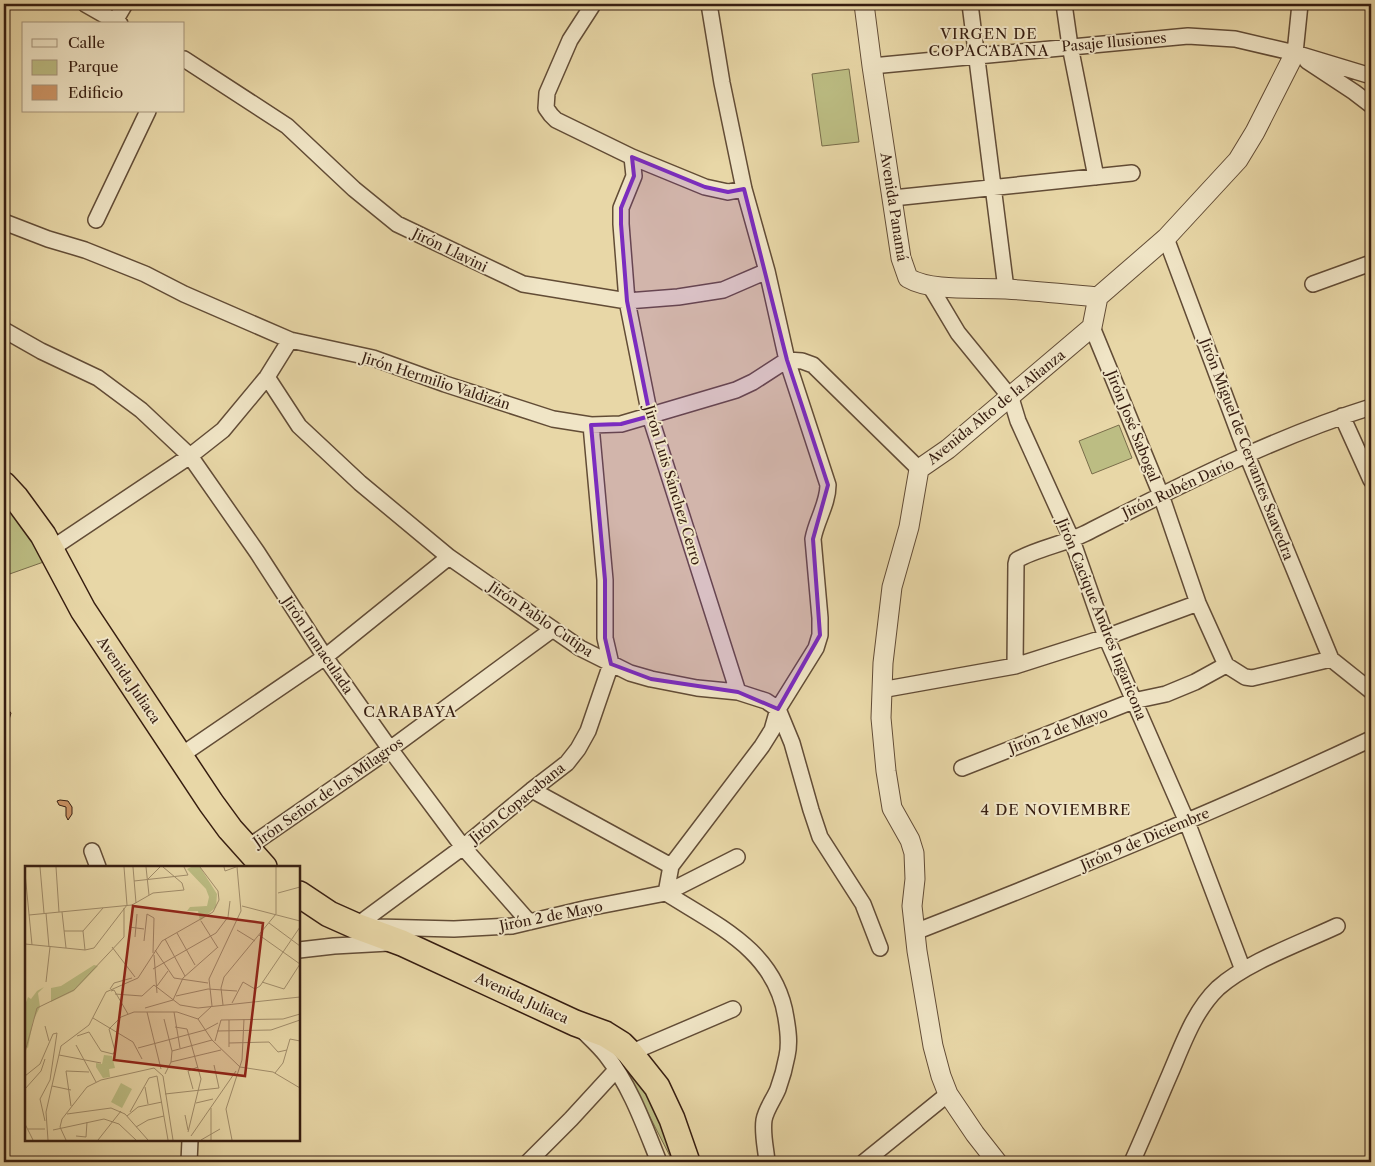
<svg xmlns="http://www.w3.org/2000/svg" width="1375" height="1166" font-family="'Libre Caslon Text',serif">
  <rect width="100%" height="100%" fill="#e8d7a7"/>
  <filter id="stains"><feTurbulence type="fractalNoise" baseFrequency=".004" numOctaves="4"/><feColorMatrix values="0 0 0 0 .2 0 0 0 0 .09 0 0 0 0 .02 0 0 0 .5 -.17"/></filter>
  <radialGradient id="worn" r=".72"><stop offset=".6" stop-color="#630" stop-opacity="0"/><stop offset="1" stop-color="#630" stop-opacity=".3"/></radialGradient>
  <path fill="#bcbd83" stroke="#796d4a" d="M 849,69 L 859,142 L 822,146 L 812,74 Z
    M 1119,425 L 1132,458 L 1092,474 L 1079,441 Z
    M 4,493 L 52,559 L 4,576 Z
    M 621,1047 L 687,1162 L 673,1162 L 632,1082 L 608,1048 Z"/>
  <path fill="#cd9566" stroke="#361d10" d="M 4,705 L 11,713 L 8,723 L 5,720 Z
    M 60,800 L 68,801 L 72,807 L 72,814 L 68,820 L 66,816 L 66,807 L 59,805 L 57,801 Z"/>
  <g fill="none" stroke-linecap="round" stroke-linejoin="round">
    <g stroke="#624c36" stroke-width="18">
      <path id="minor" d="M 85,4 L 120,24
        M 592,4 L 592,6 L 570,40 L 547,93 L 546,108 L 551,115 L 556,120 L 632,157 L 705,187 L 728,192 L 744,189
        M 709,4 L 722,83 L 744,189 L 767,271 L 787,360 L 828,485 C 828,504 816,521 813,539 L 820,618 L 820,635 L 816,648 L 778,709 L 772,730 L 762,746 L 671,866 L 666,893 C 718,926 776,951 786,1018 C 788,1030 790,1043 787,1056 C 785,1067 782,1078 778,1089 C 774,1099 766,1109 764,1120 C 762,1134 766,1149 767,1162
        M 970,4 L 1006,289
        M 1064,4 L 1070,46 L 1096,177
        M 115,21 L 125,4
        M 1295,53 L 1300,4
        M 184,59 L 287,126 L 354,189 L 397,224 L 523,284 L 627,301 L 678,297 L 723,290 L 767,271
        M 1307,61 L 1354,92 L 1371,105
        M 872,66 L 1188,36 L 1235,39 L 1295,53 L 1371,76
        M 632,157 L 634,176 L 621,208 L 621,224 L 627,301 L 650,416 L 738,692
        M 893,198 L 1132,173
        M 96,220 L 148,111
        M 4,222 L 48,239 L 85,250 L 145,274 L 184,294 L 290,340 L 373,358 L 445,384 L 553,419 L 591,425 L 621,424 L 736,390 L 753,382 L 787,360
        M 1166,238 L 1247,455 L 1331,659
        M 1313,284 L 1371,263
        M 930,286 L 958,333 L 1011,398 L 1018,421 L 1072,540 L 1106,637 L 1187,822 L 1243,970
        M 1092,327 L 1161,495 L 1198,603 L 1226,665
        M 4,330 L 41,351 L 98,378 L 141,410 L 190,456 L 257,552 L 325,657 L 390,749 L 463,847 L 529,922
        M 787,360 L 802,361 L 813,365 L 919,469
        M 267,377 L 299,426 L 360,483 L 449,557 L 580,648 L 630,673 L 651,679 L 697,688 L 738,692 L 766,701 L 778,709 L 792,743 L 811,810 L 820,837 L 863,904 L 880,948
        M 1342,416 L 1371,480
        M 51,549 L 190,456 L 223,430 L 267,377 L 290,340
        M 1015,666 L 1016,564 L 1017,560 C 1035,549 1064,544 1084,534 C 1177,487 1272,438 1371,407
        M 881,690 L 1015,666 L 1106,637 L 1198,603
        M 180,756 L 325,657 L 449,557
        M 962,768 L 1133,701 L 1166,694 L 1195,682 L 1226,665 L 1245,677 L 1252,678 L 1331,659 L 1371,691
        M 532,790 L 671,866
        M 247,848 L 390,749 L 553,629
        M 92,851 L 98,867
        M 356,926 L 463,847 L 532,790 L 567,763 L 578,749 L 588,731 L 611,664 L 605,638 L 605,580 L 591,425
        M 377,927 L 454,929 L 512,926 L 588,908 L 666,893 L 737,857
        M 915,932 C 1069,872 1222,809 1371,739
        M 299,950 L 334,946 L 389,943
        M 582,1030 C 590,1038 599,1046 606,1055 C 631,1087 644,1125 659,1162
        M 630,1053 L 733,1009
        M 189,1162 L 190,1140
        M 528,1162 L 571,1119 L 616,1070
        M 864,1162 L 948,1094
        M 1132,1162 C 1145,1133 1157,1104 1170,1074 C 1183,1044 1194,1011 1218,988 C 1247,962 1301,943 1337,926"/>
    </g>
    <g stroke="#624c36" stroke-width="21">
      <path id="tertiary" d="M 864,4 L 872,66 L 901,258 L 908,278 C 932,292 977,287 1006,289 C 1037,291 1067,294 1098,297
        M 997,1162 L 975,1134 L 948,1094 L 941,1076 L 933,1046 L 917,951 L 912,906 L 915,879 L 914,853 L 910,840 L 892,808 L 886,771 L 881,718 L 883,663 L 892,587 L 909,527 L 919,469 L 948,449 L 1092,327 L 1098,297 L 1166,238 L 1238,160 L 1255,132 L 1295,53"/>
    </g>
    <g stroke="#361d10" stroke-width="28">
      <path id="trunk" d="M 4,485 L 16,498 L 43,535 L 83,610 L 211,803 L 230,829 L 264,867
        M 299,894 L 329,914 L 356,926 L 402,943 L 575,1023 L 605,1034 L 621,1044 L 630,1053 L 657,1087 L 672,1119 L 687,1162"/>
    </g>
    <use href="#minor" stroke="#f0e5c6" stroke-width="15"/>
    <use href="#tertiary" stroke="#f0e5c6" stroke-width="19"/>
    <use href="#trunk" stroke="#e8d7a7" stroke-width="25"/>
  </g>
  <path fill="#7b2cbf" fill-opacity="0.2" stroke="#7b2cbf" stroke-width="4" stroke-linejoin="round" d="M 632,157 L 705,187 L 728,192 L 744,189 L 787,360 L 828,485 L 813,539 L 820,635 L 778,709 L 738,692 L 651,679 L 611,664 L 605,638 L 605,580 L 591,425 L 621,424 L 650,416 L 627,301 L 621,224 L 621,208 L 634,176 Z"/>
  <g text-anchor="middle" stroke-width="4" stroke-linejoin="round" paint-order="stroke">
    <g font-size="14" fill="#361d10" stroke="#f0e5c6">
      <text transform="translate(1114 42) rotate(-5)" y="5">Pasaje Ilusiones</text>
      <text transform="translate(894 207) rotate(81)" y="5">Avenida Panamá</text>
      <text transform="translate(450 250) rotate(26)" y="5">Jirón Llavini</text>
      <text transform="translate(436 381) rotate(18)" y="5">Jirón Hermilio Valdizán</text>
      <text transform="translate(996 407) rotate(-39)" y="5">Avenida Alto de la Alianza</text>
      <text transform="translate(1133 426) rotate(68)" y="5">Jirón José Sabogal</text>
      <text transform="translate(1247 449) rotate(69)" y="5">Jirón Miguel de Cervantes Saavedra</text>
      <text transform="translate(673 485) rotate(73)" y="5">Jirón Luis Sánchez Cerro</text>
      <text transform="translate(1178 488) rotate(-25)" y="5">Jirón Rubén Darío</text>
      <text transform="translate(541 619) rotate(34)" y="5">Jirón Pablo Cutipa</text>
      <text transform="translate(1102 619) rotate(68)" y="5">Jirón Cacique Andrés Ingaricona</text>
      <text transform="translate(318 645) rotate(56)" y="5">Jirón Inmaculada</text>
      <text transform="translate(129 680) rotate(56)" y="5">Avenida Juliaca</text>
      <text transform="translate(1058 730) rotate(-21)" y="5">Jirón 2 de Mayo</text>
      <text transform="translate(328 792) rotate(-35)" y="5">Jirón Señor de los Milagros</text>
      <text transform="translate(517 803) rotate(-39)" y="5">Jirón Copacabana</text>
      <text transform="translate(1145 839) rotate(-23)" y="5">Jirón 9 de Diciembre</text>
      <text transform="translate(551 916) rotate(-11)" y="5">Jirón 2 de Mayo</text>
      <text transform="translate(522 998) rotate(25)" y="5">Avenida Juliaca</text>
    </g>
    <g font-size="15" letter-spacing="1" fill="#361d10" stroke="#f0e5c6">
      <text x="989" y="39">VIRGEN DE<tspan x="989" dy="17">COPACABANA</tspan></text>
      <text x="410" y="717">CARABAYA</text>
      <text x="1056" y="815">4 DE NOVIEMBRE</text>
    </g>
  </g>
  <g transform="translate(25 866)">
    <rect width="275" height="275" fill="#e8d7a7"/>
    <path d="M 166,1 L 175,1 L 192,28 L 191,41 L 175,55 L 173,45 L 162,45 L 165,41 L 182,40 L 184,31 L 181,23 L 162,3 ZM 69,99 L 73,100 L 49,125 L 26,136 L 26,122 L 36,120 ZM 19,121 L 13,127 L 15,141 L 8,155 L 3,182 L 0,180 L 0,139 L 3,131 L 6,133 L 12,125 ZM 79,189 L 87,190 L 90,202 L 84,203 L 85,211 L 78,212 L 71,201 L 71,197 L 77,198 ZM 96,217 L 107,223 L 97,242 L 86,236 Z" fill="#bcbd83"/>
    <path fill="none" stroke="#a18d6b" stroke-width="1" d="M 15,1 L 19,47M 31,1 L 34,46M 108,1 L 111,37M 121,1 L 124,29M 199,1 L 200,5 L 211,1M 0,7 L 7,79M 123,13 L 135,1M 109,15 L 163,9 L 159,1M 253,27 L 275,21M 217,40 L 275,55M 37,46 L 41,82M 21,47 L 24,81M 4,49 L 107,39 L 128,27 L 159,24 L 157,17 L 138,1M 176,55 L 193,82M 244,57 L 275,80M 104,61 L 119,63M 212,64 L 230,75M 39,65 L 58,65M 152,67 L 170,99M 234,69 L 275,98M 110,71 L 112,48M 140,73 L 160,110M 119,75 L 122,48 L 129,52 L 128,87M 0,78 L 60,84 L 69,82 L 102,39 L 99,1M 87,81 L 110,111M 60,84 L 58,65 L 78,42M 130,84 L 149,112 L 183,117M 129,89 L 132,127M 128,103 L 191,67 L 203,51 L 205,35M 21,116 L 25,81M 237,116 L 259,123 L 275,98M 132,120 L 143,105M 85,123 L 89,117 L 107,112M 86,125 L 89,124 L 103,148M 90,128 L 117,130 L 129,119 L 155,139 L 173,142 L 275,131M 151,130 L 183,123 L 212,125M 207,137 L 218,116 L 230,123 L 235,120 L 275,61M 198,139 L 196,122 L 199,111 L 251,48 L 251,1M 187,140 L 184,113 L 216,45 L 212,1M 120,142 L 148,134 L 158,112 L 193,81M 122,146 L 136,203M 149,146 L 155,182M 68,152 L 108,176 L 117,193M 139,153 L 147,185 L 146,196 L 140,208M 173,153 L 187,140M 20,160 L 24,175M 150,161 L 162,163 L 176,213 L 163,266M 192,165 L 246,164 L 275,154M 52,170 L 64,166 L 76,185 L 88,188 L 90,185 L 84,163 L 96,151 L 109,146 L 152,146 L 173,153 L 187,174 L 215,201 L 248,206 L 275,222M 190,175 L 196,154 L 258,153 L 275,148M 204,177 L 244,176 L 253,186 L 262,184M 51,179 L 71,216M 204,181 L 204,154M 113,182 L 180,164 L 193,157M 147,185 L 187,174M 0,186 L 12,142 L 49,124 L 99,71 L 99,42M 34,189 L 76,197M 146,196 L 196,184M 250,207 L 258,197 L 265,173 L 275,175M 0,210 L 15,198 L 28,168 L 32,167 L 25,214 L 15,233 L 20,255M 27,220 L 46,224M 120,221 L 123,238M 0,223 L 16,205 L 20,193M 168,223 L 163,205 L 173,201M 140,228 L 194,222 L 189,199M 171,237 L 188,233M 46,240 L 41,205 L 64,206M 105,246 L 124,212 L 132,210 L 143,274M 42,248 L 86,242 L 100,248 L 123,274M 160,249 L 163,264M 102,250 L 113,241 L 137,236M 0,258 L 8,274M 111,261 L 123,254 L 139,250M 3,263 L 20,263M 28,264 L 79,253 L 94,258 L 111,274M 51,270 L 61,271 L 62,256M 166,270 L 211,205M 23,274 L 21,246 L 36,180 L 64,159 L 81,126 L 113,112 L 137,75 L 188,46 L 194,34 L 193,25 L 175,1M 41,274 L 35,261 L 37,253 L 62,221 L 76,214 L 129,202 L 138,210 L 148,274M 73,274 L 96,245M 176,274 L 195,263M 186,274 L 186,242M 207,274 L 201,243 L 217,194 L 219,153"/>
    <path fill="#8f2418" fill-opacity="0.15" stroke="#8f2418" stroke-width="2.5" d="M 108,40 L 238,57 L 220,210 L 89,194 Z"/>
    <rect width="275" height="275" fill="none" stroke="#361d10" stroke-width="2.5"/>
  </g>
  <rect width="1375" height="1166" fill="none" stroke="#e8d7a7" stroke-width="20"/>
  <rect x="5" y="5" width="1365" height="1156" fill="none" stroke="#361d10" stroke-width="2.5"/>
  <rect x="10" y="10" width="1355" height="1146" fill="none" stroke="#361d10"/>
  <rect x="22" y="22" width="162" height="90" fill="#f0e5c6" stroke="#a6957d"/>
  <rect x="32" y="39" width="25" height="8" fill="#f0e5c6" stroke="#a6957d"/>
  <text x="68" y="48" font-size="15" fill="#361d10">Calle</text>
  <rect x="32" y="60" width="25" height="15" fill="#bcbd83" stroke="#a6957d"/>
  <text x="68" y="72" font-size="15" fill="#361d10">Parque</text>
  <rect x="32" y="85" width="25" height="15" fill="#cd9566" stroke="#a6957d"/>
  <text x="68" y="98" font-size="15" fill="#361d10">Edificio</text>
  <rect width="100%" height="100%" filter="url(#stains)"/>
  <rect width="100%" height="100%" fill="url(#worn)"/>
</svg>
